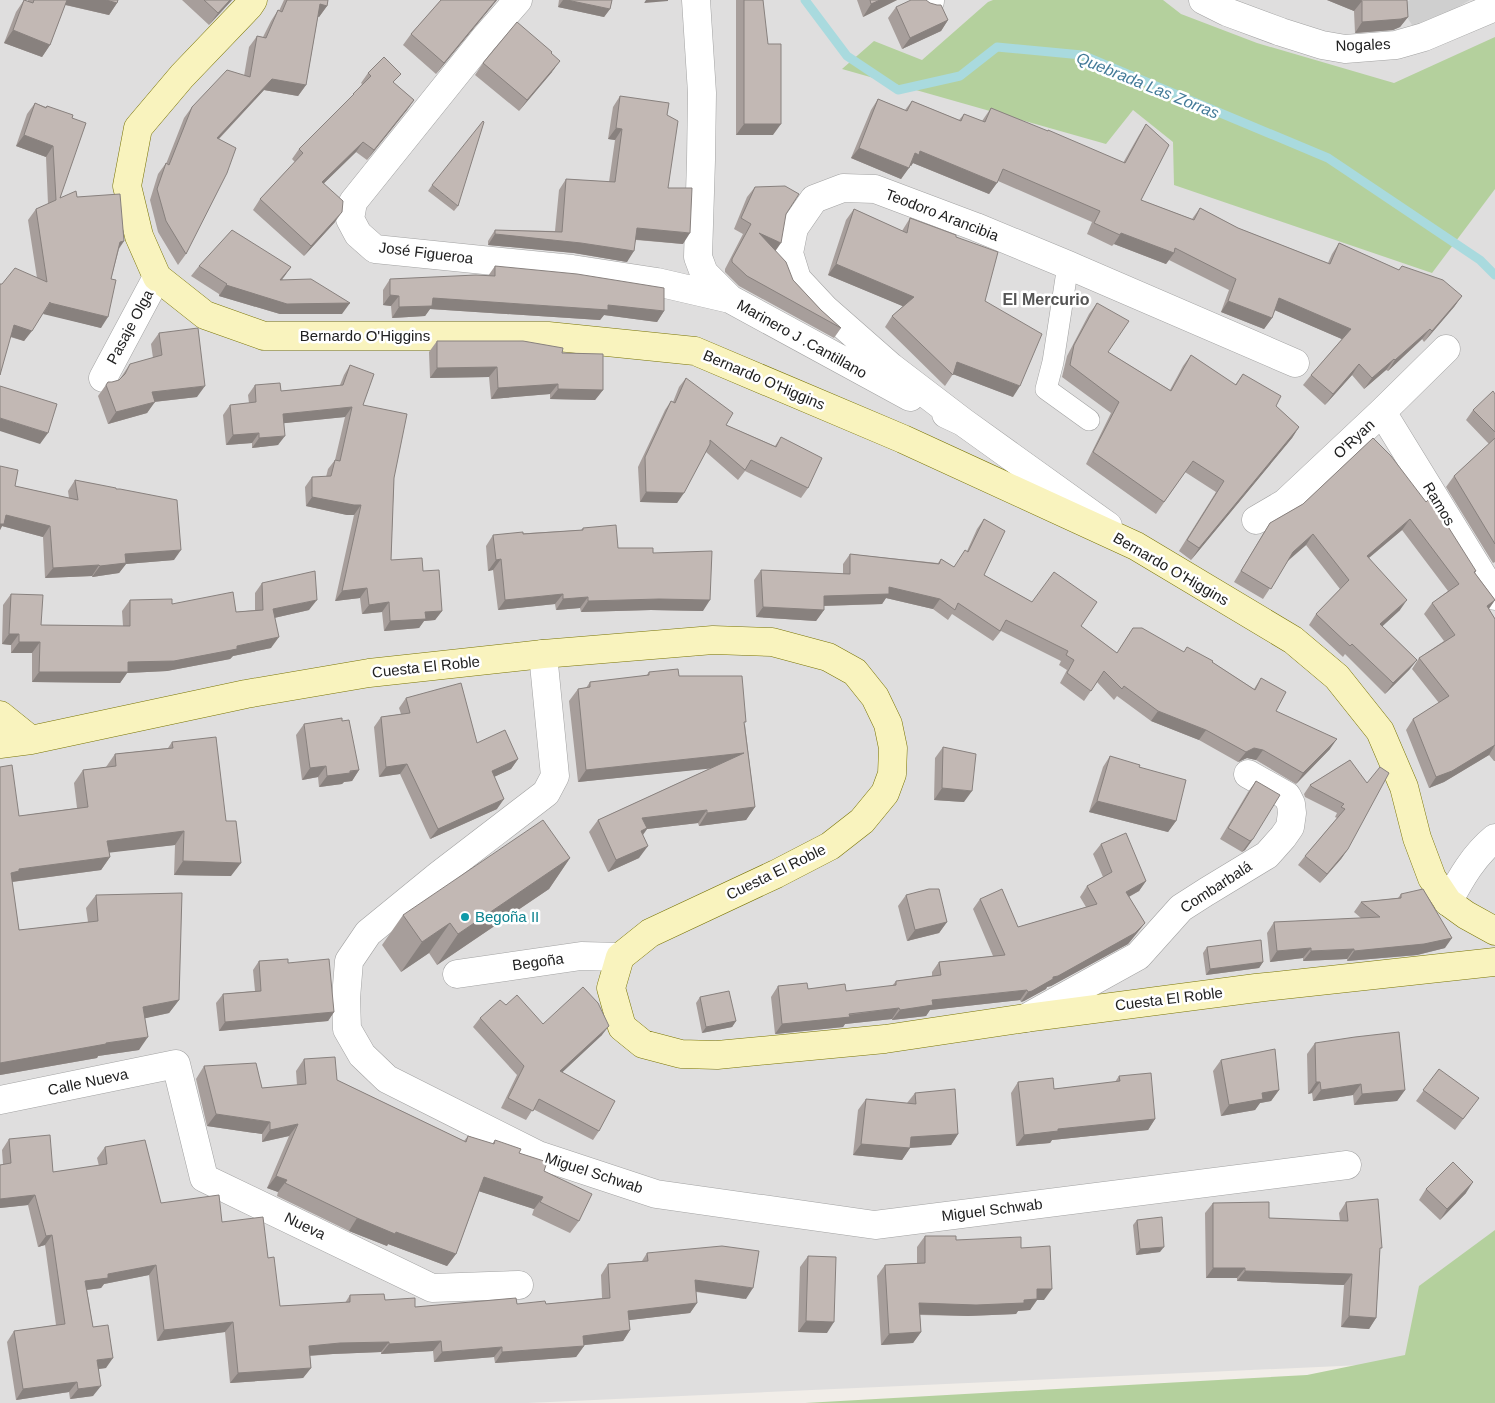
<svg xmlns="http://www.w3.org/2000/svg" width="1495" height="1403" font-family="Arial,sans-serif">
  <rect width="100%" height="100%" fill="#f1ede8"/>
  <path fill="#dfdede" d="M 0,0 L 1495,0 L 1495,1275 L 1405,1363 L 528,1403 L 0,1403 Z"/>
  <path fill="#cfcfcf" d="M 1410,0 L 1470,0 L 1416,31 L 1405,14 L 1405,3 Z"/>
  <path fill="#b4d09d" d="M 993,0 L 1163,0 L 1181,14 L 1257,43 L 1394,83 L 1495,37 L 1495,189 L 1432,273 L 1174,185 L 1173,142 L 1133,110 L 1106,144 L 842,69 L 874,41 L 922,60 L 988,2 Z
    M 1495,1230 L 1495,1403 L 805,1403 L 1307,1375 L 1405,1355 L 1419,1286 Z"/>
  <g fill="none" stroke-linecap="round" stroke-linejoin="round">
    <path stroke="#a9dade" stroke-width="9" d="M 805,0 L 847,56 L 898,90 L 960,76 L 997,47 L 1082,55 L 1328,158 L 1480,260 L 1495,275"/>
    <g stroke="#a2a2a2" stroke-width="22">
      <path id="pedestrian" d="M 1068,265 L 1053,362 L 1046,389 L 1089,420"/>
    </g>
    <g stroke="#a2a2a2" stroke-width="29">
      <path id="minor" d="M 518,0 L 484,39 L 353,202 L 350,219 L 358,234 L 375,249 L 572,269 L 657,282 L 730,299
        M 696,0 L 702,93 L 701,160 L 698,257 L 704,273 L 730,299 L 910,397
        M 930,0 L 930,1
        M 1203,0 L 1227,12 L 1281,32 L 1322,45 L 1345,49 L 1396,45 L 1424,37 L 1495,7
        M 103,378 L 157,277
        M 1382,412 L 1495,596
        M 946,414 L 963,422 L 1108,526
        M 963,422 L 891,367 L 825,309 L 797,279 L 789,253 L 794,228 L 814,199 L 843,188 L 875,189 L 976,227 L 1068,265 L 1295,363
        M 1256,520 L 1285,503 L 1382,412 L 1446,349
        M 543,654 L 555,776 L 546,793 L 439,875 L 368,933 L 349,961 L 346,998 L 347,1029 L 362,1055 L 387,1079 L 538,1155 L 656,1194 L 875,1225 L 1347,1165
        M 1448,902 C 1461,878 1474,855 1495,838
        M 457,974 L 581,956 L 620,957
        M 1026,1018 L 1138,956 L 1181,908 L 1206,892 L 1267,855 L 1283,837 L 1290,827 L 1292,813 L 1291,804 L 1287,796 L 1248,774
        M 0,1100 L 176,1064 L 204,1178 L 432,1288 L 519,1285"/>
    </g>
    <g stroke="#7a7506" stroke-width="29">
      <path id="secondary" d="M 253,0 L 249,6 L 182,76 L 138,128 L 127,186 L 139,236 L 157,277 L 205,315 L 264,336 L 548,336 L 695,351 L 903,439 L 1136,546 L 1293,640 L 1337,677 L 1380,731 L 1404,787 L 1417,838 L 1432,878 L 1448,902 L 1466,915 L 1495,931
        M 0,715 L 31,740
        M 0,744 L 31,740 L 246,694 L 369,673 L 543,654 L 713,640 L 772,642 L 828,657 L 855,672 L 875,697 L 888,724 L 893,748 L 892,774 L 885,793 L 862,821 L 830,846 L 776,874 L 650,933 L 620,957 L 611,988 L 622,1027 L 643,1044 L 681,1054 L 717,1055 L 885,1039 L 1026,1018 L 1256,988 L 1495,962"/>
    </g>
    <use href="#pedestrian" stroke="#fff" stroke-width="21"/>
    <use href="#minor" stroke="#fff" stroke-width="28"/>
    <use href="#secondary" stroke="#f9f3be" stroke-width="28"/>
  </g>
  <path fill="#a79e9b" d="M 24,0 L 28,1 L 28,0 L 118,0 L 117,3 L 109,15 L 65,5 L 50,45 L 42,57 L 4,43 L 16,12 Z
    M 182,0 L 232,0 L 209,25 Z
    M 284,0 L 328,0 L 327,6 L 319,17 L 318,16 L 306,85 L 298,96 L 264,90 L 219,139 L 186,254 L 178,265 L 158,232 L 150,200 L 158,174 L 166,163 L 166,164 L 184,118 L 192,107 L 244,76 L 249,47 L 257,36 L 263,37 L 271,21 L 278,10 L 279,11 Z
    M 441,0 L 497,0 L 436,74 L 403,45 L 411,34 Z
    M 559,0 L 612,0 L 610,9 L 604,17 L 558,7 Z
    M 736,0 L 763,0 L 773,135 L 736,135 Z
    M 857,0 L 897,0 L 863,17 Z
    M 1327,0 L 1407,0 L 1408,17 L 1400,27 L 1393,30 L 1355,33 L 1354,11 Z
    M 896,7 L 948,20 L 941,31 L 902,49 L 888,18 Z
    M 551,53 L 552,72 L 519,111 L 475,75 L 483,63 Z
    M 368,73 L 394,83 L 414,100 L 407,110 L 367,160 L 356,152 L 324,183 L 335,222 L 304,256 L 253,210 L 260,199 L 295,162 L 292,159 L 299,149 L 350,99 L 362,84 L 361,83 Z
    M 620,96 L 667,115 L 668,188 L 683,244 L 636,240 L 627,262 L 574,253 L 488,245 L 488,241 L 495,230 L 555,231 L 559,190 L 566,179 L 609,182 L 615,140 L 608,139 L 613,107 Z
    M 878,99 L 905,110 L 912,101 L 959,120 L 964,114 L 982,121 L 991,108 L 1123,163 L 1139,135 L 1146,124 L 1141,200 L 1192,219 L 1200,208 L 1238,228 L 1328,263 L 1332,254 L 1339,243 L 1399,270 L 1402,266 L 1462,296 L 1454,307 L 1424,342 L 1422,339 L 1388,371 L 1386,370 L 1364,389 L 1352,375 L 1325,405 L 1303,385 L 1311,375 L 1342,339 L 1275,310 L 1272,318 L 1264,329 L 1221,312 L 1229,290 L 1169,260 L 1166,264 L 1114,244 L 1112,246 L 1087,234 L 1092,222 L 998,181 L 989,194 L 913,163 L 911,166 L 910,165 L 901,179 L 851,158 L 871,110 Z
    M 35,103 L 46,107 L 47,106 L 72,118 L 60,198 L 77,197 L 124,241 L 119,249 L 111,279 L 101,328 L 43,313 L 24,341 L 10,337 L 2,284 L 37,278 L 28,220 L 36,209 L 48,204 L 46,157 L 16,146 L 27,114 Z
    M 432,185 L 458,206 L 454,211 L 428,191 Z
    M 755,187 L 786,214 L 775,251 L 793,280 L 821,310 L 841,328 L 834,338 L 739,286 L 725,272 L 725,269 L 743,234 L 734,229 L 747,197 Z
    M 854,209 L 902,231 L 910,218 L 956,237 L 985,301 L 1013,397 L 953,374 L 945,386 L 885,327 L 892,316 L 903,306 L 828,275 L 846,220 Z
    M 199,266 L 291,267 L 282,279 L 342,314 L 280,314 L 219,296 L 219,294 L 191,276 Z
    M 495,266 L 664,311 L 657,322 L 604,315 L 600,320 L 430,309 L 425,316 L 392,318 L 391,306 L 383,305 L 383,290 L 390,279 L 488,276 Z
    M 1097,303 L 1108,352 L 1170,390 L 1183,366 L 1191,355 L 1235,385 L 1243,374 L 1276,406 L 1299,427 L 1292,438 L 1191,560 L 1179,551 L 1216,492 L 1185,472 L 1156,514 L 1086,464 L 1111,413 L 1062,377 L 1067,356 L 1089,314 Z
    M 159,333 L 197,397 L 154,402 L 147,413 L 108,424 L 98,396 L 108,382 L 112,382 L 119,380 L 130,364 L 153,358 L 151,344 Z
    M 437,341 L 562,353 L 603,390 L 595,400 L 550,399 L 550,394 L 491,399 L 489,377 L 430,378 L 429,352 Z
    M 350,365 L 363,405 L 394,478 L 391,560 L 423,571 L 442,611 L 435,620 L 424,621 L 419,628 L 384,631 L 382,612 L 362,614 L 360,598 L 335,601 L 354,515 L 347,515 L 306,506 L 305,487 L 312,477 L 326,477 L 328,469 L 335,460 L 345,417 L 284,423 L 278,445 L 252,448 L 252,443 L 226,445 L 223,415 L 230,405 L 249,403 L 248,395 L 255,385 L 281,391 L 340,385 L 344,375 Z
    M 686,378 L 726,425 L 775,446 L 781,437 L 808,488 L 801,498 L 745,471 L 738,480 L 706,452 L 677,503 L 640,502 L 638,467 L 665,410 L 671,401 L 673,402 L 679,387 Z
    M 1495,394 L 1495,562 L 1493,563 L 1446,487 L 1454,476 L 1489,444 L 1466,420 L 1473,410 Z
    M 1373,438 L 1476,571 L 1475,573 L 1495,600 L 1489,609 L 1495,619 L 1495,761 L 1494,761 L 1489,755 L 1444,782 L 1429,788 L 1406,730 L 1413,719 L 1439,703 L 1412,669 L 1419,658 L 1444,641 L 1424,614 L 1432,603 L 1448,591 L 1402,530 L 1369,558 L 1400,610 L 1382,626 L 1417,660 L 1409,670 L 1385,694 L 1345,654 L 1343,657 L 1309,625 L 1316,614 L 1340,589 L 1306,545 L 1288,561 L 1263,599 L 1234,582 L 1263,534 L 1270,523 L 1303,504 Z
    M 0,466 L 15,486 L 69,498 L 68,491 L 75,480 L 116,489 L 174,560 L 126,564 L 119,573 L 92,577 L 92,576 L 45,578 L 43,537 L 2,526 L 0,530 Z
    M 984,519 L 984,575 L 1032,602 L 1081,626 L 1117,653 L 1133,628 L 1183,652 L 1212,662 L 1254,689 L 1261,678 L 1276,711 L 1330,749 L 1296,784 L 1256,760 L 1247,758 L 1238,762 L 1199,740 L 1151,721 L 1117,696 L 1114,700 L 1097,682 L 1084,701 L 1060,683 L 1067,670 L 1059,665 L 1061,661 L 1001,631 L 993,641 L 952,614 L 948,620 L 933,609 L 886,598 L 882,604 L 824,606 L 824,610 L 816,621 L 756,617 L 754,580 L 761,570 L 843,574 L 843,564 L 850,554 L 938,563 L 941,559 L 954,567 L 967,551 L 977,529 Z
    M 583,528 L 618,548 L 653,553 L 703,611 L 651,610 L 581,612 L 580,608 L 556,610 L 555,604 L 498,610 L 493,570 L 488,571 L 486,546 L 493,535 L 581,530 Z
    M 262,583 L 309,610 L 274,618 L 271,648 L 233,656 L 230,659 L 167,671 L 127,673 L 120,683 L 32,682 L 32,653 L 11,653 L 11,645 L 2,644 L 3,605 L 11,594 L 41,625 L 123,626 L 122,611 L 130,600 L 172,604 L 236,612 L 255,610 L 255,593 Z
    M 649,672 L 679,676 L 745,725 L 755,807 L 746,820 L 699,826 L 698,823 L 647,829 L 643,835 L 639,858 L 608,872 L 589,832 L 598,820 L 711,768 L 578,782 L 569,701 L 578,689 L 586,688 L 590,682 L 646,676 Z
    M 406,698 L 477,743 L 518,759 L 511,769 L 494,777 L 497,809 L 430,839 L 400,774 L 379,777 L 374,727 L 381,717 L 401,714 L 399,708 Z
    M 342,721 L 359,770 L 352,781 L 344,782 L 342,784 L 319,787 L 318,777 L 302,780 L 296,735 L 304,724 Z
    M 172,742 L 231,876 L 174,875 L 175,845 L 109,852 L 110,857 L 101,870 L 12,882 L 19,930 L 88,922 L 86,908 L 96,895 L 179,1000 L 169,1013 L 145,1018 L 139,1050 L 98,1056 L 97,1058 L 0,1075 L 0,767 L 19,816 L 77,808 L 74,783 L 83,770 L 106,767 L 115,754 L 168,748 Z
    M 943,747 L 964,802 L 934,800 L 935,758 Z
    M 1110,756 L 1139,767 L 1176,821 L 1168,832 L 1089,812 L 1103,767 Z
    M 1350,760 L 1348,849 L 1341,859 L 1320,883 L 1298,865 L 1305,856 L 1337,818 L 1335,817 L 1337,813 L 1305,797 L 1304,794 L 1310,785 Z
    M 1256,781 L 1253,839 L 1245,850 L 1242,852 L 1220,839 L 1248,792 Z
    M 1101,844 L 1146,881 L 1139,891 L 1129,897 L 1145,923 L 1137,933 L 1128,944 L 1051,986 L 1047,987 L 1046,989 L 1024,1001 L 1021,1002 L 1020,1000 L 930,1010 L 926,1016 L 892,1020 L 892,1019 L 845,1024 L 843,1027 L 775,1034 L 771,997 L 778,986 L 808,989 L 846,991 L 892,986 L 896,981 L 932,976 L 932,972 L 939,962 L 993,956 L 973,909 L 980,899 L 1018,927 L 1086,907 L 1080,897 L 1087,886 L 1103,877 L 1093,854 Z
    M 570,858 L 549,889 L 437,965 L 429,953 L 401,972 L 382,945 L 403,915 Z
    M 1401,894 L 1445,948 L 1417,955 L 1347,961 L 1347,959 L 1303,961 L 1303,958 L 1270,962 L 1267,933 L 1274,922 L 1361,918 L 1354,912 L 1361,902 L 1398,898 Z
    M 906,895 L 947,922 L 939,933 L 907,941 L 898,906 Z
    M 1207,947 L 1263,962 L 1259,968 L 1206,975 L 1203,953 Z
    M 259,961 L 288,963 L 334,1012 L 328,1021 L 219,1031 L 216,1003 L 223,994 L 255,991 L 253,970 Z
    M 700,997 L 736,1021 L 732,1027 L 702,1033 L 696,1003 Z
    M 506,1005 L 543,1024 L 602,1035 L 562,1072 L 599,1131 L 593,1140 L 533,1109 L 526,1120 L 501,1108 L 517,1075 L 473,1027 L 480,1018 Z
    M 1315,1043 L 1405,1090 L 1397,1101 L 1354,1105 L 1353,1095 L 1313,1101 L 1312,1093 L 1308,1094 L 1307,1054 Z
    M 304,1059 L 337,1080 L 464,1141 L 468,1136 L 492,1144 L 495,1140 L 519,1153 L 544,1171 L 579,1221 L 570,1233 L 532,1215 L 534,1209 L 479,1191 L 456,1254 L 447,1266 L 388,1244 L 387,1246 L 349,1231 L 277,1196 L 278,1192 L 267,1188 L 289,1136 L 262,1142 L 262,1134 L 207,1126 L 196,1079 L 204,1066 L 262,1088 L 297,1085 L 296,1071 Z
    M 1221,1060 L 1279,1090 L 1271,1101 L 1260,1103 L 1255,1110 L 1221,1116 L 1213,1071 Z
    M 1439,1069 L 1471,1109 L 1455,1130 L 1416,1101 Z
    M 1119,1076 L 1155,1119 L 1148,1130 L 1052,1140 L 1050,1143 L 1016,1146 L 1011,1093 L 1018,1082 L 1054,1089 L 1115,1082 Z
    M 915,1093 L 958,1134 L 951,1145 L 910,1148 L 902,1160 L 853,1155 L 858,1110 L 866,1099 L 907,1103 Z
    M 9,1139 L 53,1172 L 99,1166 L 97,1158 L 105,1147 L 161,1203 L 222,1222 L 268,1258 L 280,1306 L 345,1303 L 350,1295 L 385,1300 L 415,1307 L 517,1304 L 546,1304 L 602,1298 L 601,1275 L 608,1264 L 642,1261 L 647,1253 L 746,1299 L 696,1292 L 697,1303 L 690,1313 L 629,1320 L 630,1330 L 623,1341 L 584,1345 L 584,1346 L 576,1357 L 495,1363 L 494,1357 L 434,1362 L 433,1351 L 381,1354 L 381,1352 L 333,1354 L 310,1356 L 311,1368 L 303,1378 L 230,1383 L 225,1332 L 157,1341 L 149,1275 L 104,1284 L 101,1288 L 87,1290 L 93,1327 L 106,1368 L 98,1369 L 93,1396 L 70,1399 L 69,1392 L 16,1400 L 7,1342 L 14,1331 L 56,1325 L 45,1245 L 38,1247 L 28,1205 L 0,1208 L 0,1165 L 3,1164 L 2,1150 Z
    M 1426,1189 L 1466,1193 L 1440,1220 L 1419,1200 Z
    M 1346,1202 L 1380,1251 L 1376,1318 L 1369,1329 L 1341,1327 L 1344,1285 L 1237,1281 L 1237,1278 L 1206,1278 L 1205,1213 L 1213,1203 L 1269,1218 L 1340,1221 L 1339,1213 Z
    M 1137,1220 L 1160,1252 L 1136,1255 L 1133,1225 Z
    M 925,1236 L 1021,1248 L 1044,1300 L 1037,1300 L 1030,1310 L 1018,1311 L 1016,1314 L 968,1316 L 920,1315 L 921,1332 L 913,1343 L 881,1345 L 877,1276 L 885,1265 L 917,1263 L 917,1247 Z
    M 808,1256 L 827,1333 L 798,1332 L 800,1267 Z"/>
  <path fill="#88817e" d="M 65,0 L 106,0 L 117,3 L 109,15 L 62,4 Z
    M 230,0 L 232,0 L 209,25 L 218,13 Z
    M 496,0 L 497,0 L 436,74 L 444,63 Z
    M 563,0 L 567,0 L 610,9 L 604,17 L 558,7 Z
    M 646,0 L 668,0 L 668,1 L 644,3 Z
    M 880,0 L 897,0 L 863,17 L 871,4 Z
    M 1327,0 L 1360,0 L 1362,1 L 1354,11 Z
    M 320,4 L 327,6 L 319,17 L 313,15 Z
    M 1408,17 L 1400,27 L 1393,30 L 1355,33 L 1362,22 Z
    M 948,20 L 941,31 L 902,49 L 910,38 Z
    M 13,30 L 50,45 L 42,57 L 4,43 Z
    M 560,61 L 552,72 L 519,111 L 527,100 Z
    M 272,79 L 306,85 L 298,96 L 264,90 L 209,149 L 217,138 Z
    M 414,100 L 407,110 L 367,160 L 374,150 Z
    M 744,124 L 781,124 L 773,135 L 736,135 Z
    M 616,128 L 622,129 L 615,140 L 608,139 Z
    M 24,135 L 53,146 L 46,157 L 16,146 Z
    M 363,142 L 356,152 L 315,192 L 322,182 Z
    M 859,148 L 909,168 L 901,179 L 851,158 Z
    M 920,151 L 997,183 L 989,194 L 913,163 L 911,166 L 907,164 L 915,153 Z
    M 342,212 L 335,222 L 304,256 L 311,246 Z
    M 637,228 L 690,233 L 683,244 L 630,239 Z
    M 759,233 L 781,243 L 774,253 Z
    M 1121,233 L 1174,253 L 1166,264 L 1114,244 Z
    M 495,234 L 581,243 L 634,251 L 627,262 L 574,253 L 488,245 Z
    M 124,241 L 116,252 L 120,242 Z
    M 836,264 L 914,297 L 907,308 L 828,275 Z
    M 291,267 L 284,277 L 272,290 L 280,280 Z
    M 226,285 L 350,303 L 342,314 L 280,314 L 219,296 Z
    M 390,295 L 399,296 L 391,306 L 383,305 Z
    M 1462,296 L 1454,307 L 1424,342 L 1432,331 Z
    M 433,298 L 608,305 L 664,311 L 657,322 L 604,315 L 600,320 L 430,309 L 425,316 L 392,318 L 399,307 Z
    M 1279,298 L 1351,329 L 1344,340 L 1272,309 Z
    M 1228,301 L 1272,318 L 1264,329 L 1221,312 Z
    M 50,303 L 108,317 L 101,328 L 43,314 Z
    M 14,325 L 32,331 L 24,341 L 6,335 Z
    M 1430,329 L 1422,339 L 1388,371 L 1395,360 Z
    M 1394,359 L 1386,370 L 1364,389 L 1372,378 Z
    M 957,362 L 1020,386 L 1013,397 L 950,373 Z
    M 1359,364 L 1352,375 L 1325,405 L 1333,394 Z
    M 497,367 L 489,377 L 430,378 L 437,368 Z
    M 558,384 L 550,394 L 491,399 L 498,388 Z
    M 205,386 L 197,397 L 144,403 L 152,392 Z
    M 558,389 L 603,390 L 595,400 L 550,399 Z
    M 155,402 L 147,413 L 108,424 L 116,412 Z
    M 352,407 L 345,417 L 276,424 L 283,414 Z
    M 0,418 L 48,433 L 40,444 L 0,431 Z
    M 1299,427 L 1292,438 L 1191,560 L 1199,548 Z
    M 259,433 L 252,443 L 226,445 L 233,435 Z
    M 285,436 L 278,445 L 252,448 L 259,438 Z
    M 646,492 L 684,493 L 677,503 L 640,502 Z
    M 312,497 L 361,505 L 354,515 L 347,515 L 306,506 Z
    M 6,515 L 50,526 L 43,537 L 2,526 L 0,530 L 0,523 Z
    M 1410,519 L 1402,530 L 1359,566 L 1367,556 Z
    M 1313,534 L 1306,545 L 1285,563 L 1293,552 Z
    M 181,550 L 174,560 L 126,564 L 119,573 L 92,577 L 100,566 L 125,554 Z
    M 501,559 L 493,570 L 488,571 L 496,560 Z
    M 99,565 L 92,576 L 45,578 L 53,568 Z
    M 889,587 L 940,599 L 933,609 L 886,598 L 882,604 L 817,606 L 824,596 Z
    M 367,588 L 360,598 L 335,601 L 342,591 Z
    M 563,594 L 555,604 L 498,610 L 505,600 Z
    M 588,597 L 580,608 L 556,610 L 563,599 Z
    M 659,599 L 710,600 L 703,611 L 651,610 L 581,612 L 588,601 Z
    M 317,600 L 309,610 L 265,620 L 273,609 Z
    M 1407,600 L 1400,610 L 1373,635 L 1380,624 Z
    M 1495,600 L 1487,611 L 1487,606 Z
    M 389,602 L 382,612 L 362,614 L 369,605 Z
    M 763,607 L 824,610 L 816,621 L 756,617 Z
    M 442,611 L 435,620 L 424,621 L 419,628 L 384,631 L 390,621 L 425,612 Z
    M 9,634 L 19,634 L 11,645 L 2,644 Z
    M 279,637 L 271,648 L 233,656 L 230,659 L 167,671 L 127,673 L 120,683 L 32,682 L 39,672 L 128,662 L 237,646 Z
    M 19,642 L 40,642 L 32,653 L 11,653 Z
    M 1417,660 L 1409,670 L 1385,694 L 1393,683 Z
    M 1158,711 L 1206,730 L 1199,740 L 1151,721 Z
    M 1337,739 L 1330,749 L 1296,784 L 1303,773 Z
    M 1495,745 L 1489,755 L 1444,782 L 1429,788 L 1436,777 Z
    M 1254,748 L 1263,750 L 1256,760 L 1247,758 L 1238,762 L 1246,752 Z
    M 744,753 L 735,766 L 578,782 L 586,770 Z
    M 518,759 L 511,769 L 485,781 L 492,771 Z
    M 407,764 L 400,774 L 379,777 L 386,767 Z
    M 326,766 L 318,777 L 302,780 L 310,768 Z
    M 359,770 L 352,781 L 344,782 L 342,784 L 319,787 L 327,776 Z
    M 942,788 L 972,791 L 964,802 L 934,800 Z
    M 504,799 L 497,809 L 430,839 L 438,829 Z
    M 1097,801 L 1176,821 L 1168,832 L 1089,812 Z
    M 755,807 L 746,820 L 699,826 L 707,813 Z
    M 707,810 L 698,823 L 647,829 L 638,841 L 642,818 Z
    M 184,831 L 175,845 L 98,854 L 107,841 Z
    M 1253,839 L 1245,850 L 1242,852 L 1250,841 Z
    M 648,846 L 639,858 L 608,872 L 616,860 Z
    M 1348,849 L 1341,859 L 1320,883 L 1327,874 Z
    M 110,857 L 101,870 L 11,882 L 11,873 L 19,869 Z
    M 570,858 L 549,889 L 437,965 L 458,934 Z
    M 183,861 L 241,863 L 231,876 L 174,875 Z
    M 1146,881 L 1139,891 L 1119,902 L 1126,892 Z
    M 947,922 L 939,933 L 907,941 L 915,930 Z
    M 450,923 L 429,953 L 401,972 L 422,942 Z
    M 1145,923 L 1137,933 L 1128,944 L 1051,986 L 1047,987 L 1046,989 L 1024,1001 L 1021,1002 L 1028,992 Z
    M 1452,938 L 1445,948 L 1417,955 L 1347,961 L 1354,951 Z
    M 1311,948 L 1303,958 L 1270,962 L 1277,951 Z
    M 1354,949 L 1347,959 L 1303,961 L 1311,951 Z
    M 1263,962 L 1259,968 L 1206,975 L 1210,969 Z
    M 1027,990 L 1020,1000 L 930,1010 L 926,1016 L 892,1020 L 900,1010 L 932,1000 Z
    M 179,1000 L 169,1013 L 133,1021 L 143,1007 Z
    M 899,1008 L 892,1019 L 845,1024 L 843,1027 L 775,1034 L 782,1024 Z
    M 334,1012 L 328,1021 L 219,1031 L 225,1022 Z
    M 736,1021 L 732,1027 L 702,1033 L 706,1027 Z
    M 609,1026 L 602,1035 L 553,1081 L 560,1071 Z
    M 148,1037 L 139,1050 L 98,1056 L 97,1058 L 0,1075 L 0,1063 L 106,1043 Z
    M 1316,1082 L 1320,1082 L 1312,1093 L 1308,1094 Z
    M 1361,1084 L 1353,1095 L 1313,1101 L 1321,1090 Z
    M 1279,1090 L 1271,1101 L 1260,1103 L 1255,1110 L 1221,1116 L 1229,1105 L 1262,1093 Z
    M 1405,1090 L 1397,1101 L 1354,1105 L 1362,1094 Z
    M 216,1114 L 270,1122 L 262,1134 L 207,1126 Z
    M 1155,1119 L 1148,1130 L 1052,1140 L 1050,1143 L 1016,1146 L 1024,1135 L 1058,1129 Z
    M 298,1124 L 289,1136 L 262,1142 L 270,1130 Z
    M 958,1134 L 951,1145 L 907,1148 L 910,1148 L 902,1160 L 853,1155 L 861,1144 L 911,1137 Z
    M 276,1176 L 287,1180 L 278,1192 L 267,1188 Z
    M 484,1177 L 543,1197 L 534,1209 L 475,1190 Z
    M 1473,1182 L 1466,1193 L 1440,1220 L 1447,1209 Z
    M 35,1195 L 28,1205 L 0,1208 L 0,1199 Z
    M 357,1218 L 396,1232 L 456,1254 L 447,1266 L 388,1244 L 387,1246 L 349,1231 Z
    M 52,1235 L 45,1245 L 38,1247 L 46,1236 Z
    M 1164,1247 L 1160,1252 L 1136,1255 L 1140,1249 Z
    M 156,1265 L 149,1275 L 104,1284 L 101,1288 L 78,1291 L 85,1281 L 108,1274 Z
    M 1213,1268 L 1245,1268 L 1237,1278 L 1206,1278 Z
    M 1245,1271 L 1352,1274 L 1344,1285 L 1237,1281 Z
    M 695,1280 L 753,1288 L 746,1299 L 687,1290 Z
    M 1037,1289 L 1052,1289 L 1044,1300 L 1037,1300 L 1030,1310 L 1018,1311 L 1016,1314 L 968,1316 L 911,1314 L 919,1303 L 1024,1300 Z
    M 697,1303 L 690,1313 L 621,1321 L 628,1311 Z
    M 1349,1316 L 1376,1318 L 1369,1329 L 1341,1327 Z
    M 806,1321 L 834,1322 L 827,1333 L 798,1332 Z
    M 233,1322 L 225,1332 L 157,1341 L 164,1330 Z
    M 630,1330 L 623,1341 L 575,1346 L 583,1336 Z
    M 921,1332 L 913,1343 L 881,1345 L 889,1334 Z
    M 441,1341 L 433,1351 L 381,1354 L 389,1344 Z
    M 389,1342 L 381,1352 L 333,1354 L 302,1356 L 309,1346 L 340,1343 Z
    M 584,1346 L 576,1357 L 495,1363 L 502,1352 Z
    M 502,1347 L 494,1357 L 434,1362 L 442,1352 Z
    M 113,1358 L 106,1368 L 90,1370 L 97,1360 Z
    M 311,1368 L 303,1378 L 230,1383 L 238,1373 Z
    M 77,1382 L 69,1392 L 16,1400 L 23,1389 Z
    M 101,1386 L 93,1396 L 70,1399 L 78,1389 Z"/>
  <path fill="#c2b8b4" stroke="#88817e" d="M 24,0 L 33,3 L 34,0 L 67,0 L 50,45 L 13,30 Z
    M 106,0 L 118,0 L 117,3 Z
    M 204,0 L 230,0 L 218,13 Z
    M 287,0 L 328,0 L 327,6 L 320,4 L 306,85 L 272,79 L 217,138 L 236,148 L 227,173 L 186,254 L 166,221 L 157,189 L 166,163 L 169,165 L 192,107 L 227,70 L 250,77 L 257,36 L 266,38 L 278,10 L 282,12 Z
    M 441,0 L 496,0 L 444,63 L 411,34 Z
    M 567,0 L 612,0 L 610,9 Z
    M 744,0 L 763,0 L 768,44 L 781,44 L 781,124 L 744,124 Z
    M 870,0 L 880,0 L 871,4 Z
    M 911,0 L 926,0 L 930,3 L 937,5 L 941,5 L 948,20 L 910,38 L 896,7 Z
    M 1360,0 L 1407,0 L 1408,17 L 1401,19 L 1362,22 L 1362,1 Z
    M 517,22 L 552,52 L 551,53 L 560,61 L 527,100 L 483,63 Z
    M 384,57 L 401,74 L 393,82 L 414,100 L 374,150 L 363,142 L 322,182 L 343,201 L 342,212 L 311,246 L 260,199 L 303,153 L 299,149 L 354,94 L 353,94 L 371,76 L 368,73 Z
    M 620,96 L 669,103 L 667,115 L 678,121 L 668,188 L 692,188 L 690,233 L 637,228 L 634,251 L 581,243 L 495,234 L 495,230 L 562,232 L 566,179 L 615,182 L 622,129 L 616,128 Z
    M 878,99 L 907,111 L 912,101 L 961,121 L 964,114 L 985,122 L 991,108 L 1048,131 L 1048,130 L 1125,163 L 1146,124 L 1169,145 L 1141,200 L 1194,220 L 1200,208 L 1238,228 L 1330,264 L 1339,243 L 1399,270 L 1402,266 L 1443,280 L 1462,296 L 1432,331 L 1430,329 L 1395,360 L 1394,359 L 1372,378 L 1359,364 L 1333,394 L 1311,375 L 1351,329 L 1279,298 L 1272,318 L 1228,301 L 1236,279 L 1175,248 L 1174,253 L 1121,233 L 1120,235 L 1094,223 L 1100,211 L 1003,169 L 997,183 L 920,151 L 919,155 L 915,153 L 909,168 L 859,148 Z
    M 35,103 L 46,108 L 47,106 L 73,115 L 72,118 L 86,123 L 60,198 L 76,191 L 77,197 L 120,194 L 124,241 L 120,242 L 111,279 L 116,280 L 108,317 L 50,303 L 50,302 L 32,331 L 14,325 L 0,375 L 0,284 L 2,284 L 15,268 L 47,282 L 36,209 L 56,200 L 53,146 L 24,135 Z
    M 483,121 L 484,122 L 458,206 L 432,185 Z
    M 785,186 L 799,194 L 786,214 L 781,243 L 759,233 L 786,262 L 793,280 L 821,310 L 841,328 L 747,276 L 732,262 L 732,259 L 751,224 L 741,218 L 755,187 Z
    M 854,209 L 907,233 L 910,218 L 956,235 L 956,237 L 998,252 L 985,301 L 1042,334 L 1020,386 L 957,362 L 953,375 L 892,316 L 914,297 L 836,264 Z
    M 232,230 L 291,267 L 280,280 L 311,279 L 350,303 L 287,304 L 226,285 L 227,284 L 199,266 Z
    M 495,266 L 577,274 L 664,288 L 664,311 L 608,305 L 608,310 L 433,298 L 432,306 L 399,307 L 399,296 L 390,295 L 390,279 L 476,275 L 495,276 Z
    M 1097,303 L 1129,321 L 1108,352 L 1171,391 L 1191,355 L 1236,385 L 1243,374 L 1281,396 L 1276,406 L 1299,427 L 1199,548 L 1187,540 L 1224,481 L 1193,461 L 1164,502 L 1093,452 L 1119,402 L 1070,365 L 1074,345 Z
    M 198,328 L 205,386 L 152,392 L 155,402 L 116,412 L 106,385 L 108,382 L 112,382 L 119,380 L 125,374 L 130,364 L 162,355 L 159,333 Z
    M 437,341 L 523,341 L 563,348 L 562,353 L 603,354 L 603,390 L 558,389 L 558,384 L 498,388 L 497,367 L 437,368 Z
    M 350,365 L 374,374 L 363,405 L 407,414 L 394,478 L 391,560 L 422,558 L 423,571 L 439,570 L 442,611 L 425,612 L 426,619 L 390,621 L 389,602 L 369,605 L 367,588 L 342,591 L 361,505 L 354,505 L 312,497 L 312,477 L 331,476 L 335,460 L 340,461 L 352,407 L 283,414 L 285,436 L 259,438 L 259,433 L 233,435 L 230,405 L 256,402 L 255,385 L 280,383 L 281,391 L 343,385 Z
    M 686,378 L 733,413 L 726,425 L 776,447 L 781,437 L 822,458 L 808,488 L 751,460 L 745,470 L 710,440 L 710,444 L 684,493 L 646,492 L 645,457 L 671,401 L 675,403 Z
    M 0,386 L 57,404 L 48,433 L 0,418 Z
    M 1493,391 L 1495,394 L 1495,432 L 1473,410 Z
    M 1373,438 L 1391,456 L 1426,502 L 1430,498 L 1476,571 L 1474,572 L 1495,600 L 1487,606 L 1495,619 L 1495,745 L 1452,771 L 1436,777 L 1413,719 L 1449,696 L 1419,658 L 1455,635 L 1432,603 L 1459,584 L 1410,519 L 1367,556 L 1407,600 L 1380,624 L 1417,660 L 1393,683 L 1352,644 L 1350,646 L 1316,614 L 1349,580 L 1313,534 L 1293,552 L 1271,589 L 1241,571 L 1270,523 L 1303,504 Z
    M 1495,438 L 1495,544 L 1454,476 Z
    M 0,466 L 18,470 L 15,486 L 78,500 L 75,480 L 116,488 L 116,489 L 120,489 L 177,500 L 181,550 L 125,554 L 126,563 L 100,566 L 99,565 L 53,568 L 50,526 L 6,515 L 4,524 L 0,524 Z
    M 984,519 L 1005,531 L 984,575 L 1032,602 L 1054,572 L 1097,602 L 1081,626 L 1117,653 L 1133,628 L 1142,628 L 1184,652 L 1187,647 L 1213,661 L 1212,662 L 1255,690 L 1261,678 L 1286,692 L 1276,711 L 1337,739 L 1303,773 L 1263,750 L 1254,748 L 1246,752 L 1206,730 L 1158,711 L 1124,686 L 1122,689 L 1104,671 L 1091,691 L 1067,673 L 1074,660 L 1066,655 L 1068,651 L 1006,620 L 1000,631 L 958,603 L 955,610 L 940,599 L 889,587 L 889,594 L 824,596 L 824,610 L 763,607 L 761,570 L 850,574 L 850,554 L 939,564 L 941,559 L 954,567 L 965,550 L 968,552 Z
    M 616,525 L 618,548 L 653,548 L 653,553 L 712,551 L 710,600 L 659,599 L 588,601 L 588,597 L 563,599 L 563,594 L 505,600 L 501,559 L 496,560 L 493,535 L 523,532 L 523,534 L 583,530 L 583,528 Z
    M 315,571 L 317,600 L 273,609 L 279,637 L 237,646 L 237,649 L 174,661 L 128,662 L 128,672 L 39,672 L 40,642 L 19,642 L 19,634 L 9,634 L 11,594 L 43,595 L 41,625 L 130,626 L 130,600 L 172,599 L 172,604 L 233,592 L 236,612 L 263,610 L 262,583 Z
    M 678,669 L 679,676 L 742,676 L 746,722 L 744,722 L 755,807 L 707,813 L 707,810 L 642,818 L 647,828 L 641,831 L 648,846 L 616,860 L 598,820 L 744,753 L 586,770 L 578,689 L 590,687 L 590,682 L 649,675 L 649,672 Z
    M 461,683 L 477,743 L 505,730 L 518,759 L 492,771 L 504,799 L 438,829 L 407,764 L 386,767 L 381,717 L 410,713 L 406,698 Z
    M 342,718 L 342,721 L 349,720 L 359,770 L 350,771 L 350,773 L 327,776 L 326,766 L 310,768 L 304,724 Z
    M 216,737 L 226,821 L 236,821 L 241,863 L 183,861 L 184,831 L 107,841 L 110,857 L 19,869 L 19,871 L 11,873 L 19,930 L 98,921 L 96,895 L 182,893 L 179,1000 L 143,1007 L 148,1037 L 106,1043 L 106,1044 L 0,1063 L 0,767 L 12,765 L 19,816 L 88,807 L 83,770 L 116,766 L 115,754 L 173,748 L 172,742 Z
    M 943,747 L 976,754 L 972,791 L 942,788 Z
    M 1110,756 L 1140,765 L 1139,767 L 1186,780 L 1176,821 L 1097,801 Z
    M 1350,760 L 1367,783 L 1380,767 L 1389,773 L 1348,849 L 1327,874 L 1305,856 L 1345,809 L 1341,807 L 1344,804 L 1312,787 L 1310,785 Z
    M 1256,781 L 1280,795 L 1253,839 L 1250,841 L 1228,828 Z
    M 543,820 L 570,858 L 458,934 L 450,923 L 422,942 L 403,915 Z
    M 1126,833 L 1146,881 L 1126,892 L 1145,923 L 1135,933 L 1058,976 L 1053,977 L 1053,979 L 1032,991 L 1028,992 L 1027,990 L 932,1000 L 933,1005 L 900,1010 L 899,1008 L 849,1014 L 850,1017 L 782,1024 L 778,986 L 807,983 L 808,989 L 845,984 L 846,991 L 896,985 L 896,981 L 941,975 L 939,962 L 1005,955 L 980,899 L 1002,889 L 1018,927 L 1097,904 L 1087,886 L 1112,872 L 1101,844 Z
    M 929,889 L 939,889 L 947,922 L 915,930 L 906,895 Z
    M 1423,889 L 1452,938 L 1424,944 L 1354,951 L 1354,949 L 1311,951 L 1311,948 L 1277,951 L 1274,922 L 1380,917 L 1361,902 L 1401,898 L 1401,894 Z
    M 1261,940 L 1263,962 L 1210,969 L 1207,947 Z
    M 288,959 L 288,963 L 329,959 L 334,1012 L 225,1022 L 223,994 L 261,991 L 259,961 Z
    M 583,987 L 598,1003 L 609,1026 L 560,1071 L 615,1101 L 599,1131 L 539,1099 L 533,1111 L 508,1098 L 524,1066 L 480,1018 L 500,1000 L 506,1005 L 517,995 L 543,1024 Z
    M 729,991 L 736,1021 L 706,1027 L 700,997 Z
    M 1399,1032 L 1405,1090 L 1362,1094 L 1361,1084 L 1321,1090 L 1320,1082 L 1316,1082 L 1315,1043 L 1355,1037 Z
    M 1275,1049 L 1279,1090 L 1262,1093 L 1263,1099 L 1229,1105 L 1221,1060 Z
    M 335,1057 L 337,1080 L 466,1142 L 468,1136 L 494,1144 L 495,1140 L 521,1149 L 519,1153 L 547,1162 L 544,1171 L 592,1194 L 579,1221 L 540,1202 L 543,1197 L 484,1177 L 456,1254 L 396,1232 L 395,1234 L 357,1218 L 285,1183 L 287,1180 L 276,1176 L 298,1124 L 270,1130 L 270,1122 L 216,1114 L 204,1066 L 256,1063 L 262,1088 L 306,1084 L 304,1059 Z
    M 1439,1069 L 1479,1098 L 1463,1119 L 1423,1090 Z
    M 1151,1073 L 1155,1119 L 1058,1129 L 1058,1131 L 1024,1135 L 1018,1082 L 1053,1078 L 1054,1089 L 1120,1081 L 1119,1076 Z
    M 955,1089 L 958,1134 L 911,1137 L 910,1148 L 861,1144 L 866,1099 L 916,1104 L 915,1093 Z
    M 50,1135 L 53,1172 L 107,1164 L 105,1147 L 145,1140 L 161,1203 L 219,1195 L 222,1222 L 263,1217 L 268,1258 L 274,1257 L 280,1306 L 350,1302 L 350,1295 L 384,1294 L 385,1300 L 415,1298 L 415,1307 L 516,1298 L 517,1304 L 545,1301 L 546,1304 L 610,1298 L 608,1264 L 648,1261 L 647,1253 L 722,1246 L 759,1251 L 753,1288 L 695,1280 L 697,1303 L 628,1311 L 630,1330 L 583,1336 L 584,1346 L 502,1352 L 502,1347 L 442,1352 L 441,1341 L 389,1344 L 389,1342 L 340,1343 L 309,1346 L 311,1368 L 238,1373 L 233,1322 L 164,1330 L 156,1265 L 108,1274 L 108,1278 L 85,1281 L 93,1327 L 108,1325 L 113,1358 L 97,1360 L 101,1386 L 78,1389 L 77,1382 L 23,1389 L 14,1331 L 65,1324 L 52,1235 L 46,1236 L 35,1195 L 0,1199 L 0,1165 L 11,1163 L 9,1139 Z
    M 1453,1162 L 1473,1182 L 1447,1209 L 1426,1189 Z
    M 1378,1199 L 1382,1248 L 1380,1248 L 1376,1318 L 1349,1316 L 1352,1274 L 1245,1271 L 1245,1268 L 1213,1268 L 1213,1203 L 1269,1202 L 1269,1218 L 1348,1221 L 1346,1202 Z
    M 1162,1217 L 1164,1247 L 1140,1249 L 1137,1220 Z
    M 925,1236 L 956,1236 L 956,1240 L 1021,1237 L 1021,1248 L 1050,1246 L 1052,1289 L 1037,1289 L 1037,1299 L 1024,1300 L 1024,1303 L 976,1305 L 919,1303 L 921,1332 L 889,1334 L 885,1265 L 925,1263 Z
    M 808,1256 L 836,1257 L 834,1322 L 806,1321 Z"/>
  <circle fill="#0f9aa8" stroke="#fff" stroke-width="2" cx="465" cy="917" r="5"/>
  <g text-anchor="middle" stroke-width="5" stroke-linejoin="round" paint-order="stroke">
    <g font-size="15" fill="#212121" stroke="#fff">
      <text transform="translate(1363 45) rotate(-2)" y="5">Nogales</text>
      <text transform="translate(942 215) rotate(21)" y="5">Teodoro Arancibia</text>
      <text transform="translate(426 253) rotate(7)" y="5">José Figueroa</text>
      <text transform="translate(130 327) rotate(-62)" y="5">Pasaje Olga</text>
      <text x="365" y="341">Bernardo O'Higgins</text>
      <text transform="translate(802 339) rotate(29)" y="5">Marinero J .Cantillano</text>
      <text transform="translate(764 380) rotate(23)" y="5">Bernardo O'Higgins</text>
      <text transform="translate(1354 439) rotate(-43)" y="5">O'Ryan</text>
      <text transform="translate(1439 504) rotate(59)" y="5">Ramos</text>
      <text transform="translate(1171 569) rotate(30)" y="5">Bernardo O'Higgins</text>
      <text transform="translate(426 667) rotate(-6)" y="5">Cuesta El Roble</text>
      <text transform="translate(776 872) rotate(-26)" y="5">Cuesta El Roble</text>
      <text transform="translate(1216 887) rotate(-33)" y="5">Combarbalá</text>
      <text transform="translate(538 962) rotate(-8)" y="5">Begoña</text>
      <text transform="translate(1169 999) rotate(-7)" y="5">Cuesta El Roble</text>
      <text transform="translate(88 1082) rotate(-12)" y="5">Calle Nueva</text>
      <text transform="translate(594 1173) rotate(18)" y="5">Miguel Schwab</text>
      <text transform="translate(992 1210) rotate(-7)" y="5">Miguel Schwab</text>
      <text transform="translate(305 1226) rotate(26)" y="5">Nueva</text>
    </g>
    <g font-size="15" fill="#0d838f" stroke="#fff" text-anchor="start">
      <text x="475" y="922">Begoña II</text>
    </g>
    <g font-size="16" font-style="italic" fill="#447b99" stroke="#fff">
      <text transform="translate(1148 85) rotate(22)" y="6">Quebrada Las Zorras</text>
    </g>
    <g font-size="16" font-weight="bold" fill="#545454" stroke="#fff">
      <text x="1046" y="305">El Mercurio</text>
    </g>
  </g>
</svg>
